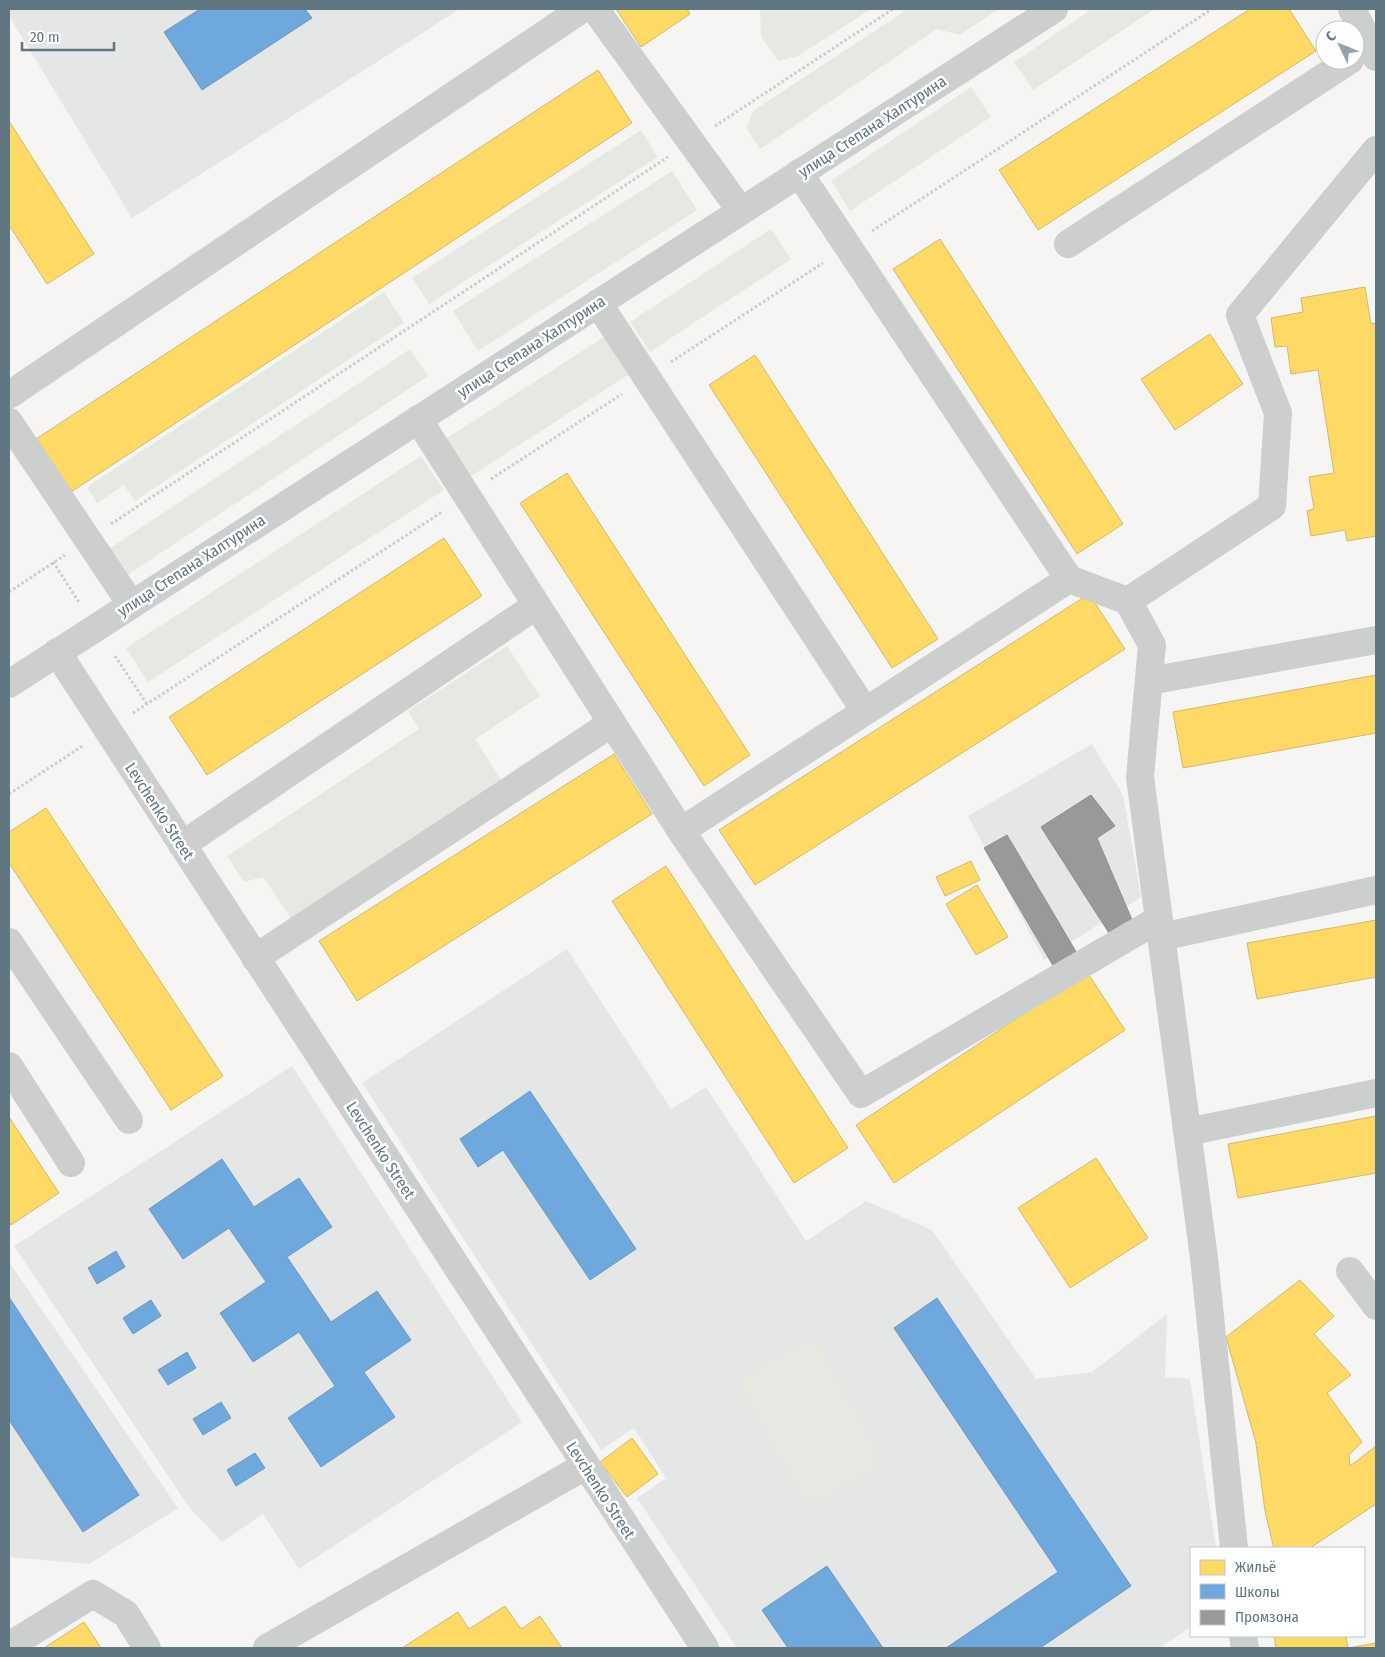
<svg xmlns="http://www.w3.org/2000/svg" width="1385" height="1657" font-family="'Fira Sans Condensed',sans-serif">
  <rect width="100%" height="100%" fill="#f6f5f4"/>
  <path fill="#e5e7e6" d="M 9,9 L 460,9 L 132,218 L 9,16 Z
    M 1092,744 L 1123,795 L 1141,897 L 1044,960 L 968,816 Z
    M 567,949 L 671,1109 L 706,1087 L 806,1241 L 866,1201 L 932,1230 L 1036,1379 L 1092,1372 L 1167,1314 L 1165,1377 L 1190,1379 L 1216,1548 L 1191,1548 L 1191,1627 L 1159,1648 L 737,1648 L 637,1498 L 666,1478 L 634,1428 L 601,1450 L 362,1083 Z
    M 292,1066 L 522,1422 L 299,1569 L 263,1514 L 222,1542 L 189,1507 L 14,1246 Z
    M 9,1262 L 178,1508 L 89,1564 L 9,1557 Z"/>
  <path fill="#e6e9e2" d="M 760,9 L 871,9 L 798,56 L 778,61 L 761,36 Z
    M 908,9 L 999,9 L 960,35 L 937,29 L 760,149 L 746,128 L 753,111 Z
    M 1092,9 L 1154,9 L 1033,90 L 1014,62 Z
    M 971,87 L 991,117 L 850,211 L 831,181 Z
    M 641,130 L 658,157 L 429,304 L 412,278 Z
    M 672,171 L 697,210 L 478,351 L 453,311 Z
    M 771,229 L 791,259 L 650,352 L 630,322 Z
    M 384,292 L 404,323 L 135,501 L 124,485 L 97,503 L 87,487 Z
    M 604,337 L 628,375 L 468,478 L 444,440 Z
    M 410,349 L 428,376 L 123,578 L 106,551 Z
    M 421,456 L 444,490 L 148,682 L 126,648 Z
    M 507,646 L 540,696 L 475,739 L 503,782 L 292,920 L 263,877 L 244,882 L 227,856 L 419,729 L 408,711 Z
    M 802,1341 L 821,1345 L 880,1454 L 874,1472 L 818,1503 L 798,1496 L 742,1392 L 745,1374 Z"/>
  <path fill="#ffd966" stroke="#cfbb6e" d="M 616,9 L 687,9 L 690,14 L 641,47 Z
    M 1250,9 L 1289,9 L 1316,51 L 1038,230 L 999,170 Z
    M 598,70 L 632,123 L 71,492 L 36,439 Z
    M 9,121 L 94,254 L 47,284 L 9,225 Z
    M 940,239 L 1123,524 L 1077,554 L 893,269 Z
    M 1365,287 L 1371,324 L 1376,323 L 1376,536 L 1347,541 L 1345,530 L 1311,536 L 1307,511 L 1314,509 L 1309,477 L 1334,473 L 1318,370 L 1291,374 L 1287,346 L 1275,347 L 1271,318 L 1303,312 L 1301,298 Z
    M 1210,334 L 1243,384 L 1175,430 L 1141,379 Z
    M 755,355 L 938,639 L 892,668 L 709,385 Z
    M 567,473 L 750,755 L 704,786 L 520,503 Z
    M 444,538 L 482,596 L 207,775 L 169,717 Z
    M 1089,594 L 1125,649 L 755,885 L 719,830 Z
    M 1376,675 L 1376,733 L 1183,768 L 1173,712 Z
    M 614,754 L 652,814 L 357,1001 L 319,941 Z
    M 46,808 L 223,1076 L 171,1110 L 9,863 L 9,832 Z
    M 971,861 L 980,880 L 945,896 L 936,877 Z
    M 666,866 L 848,1148 L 794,1183 L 612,901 Z
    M 977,885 L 1008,937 L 976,955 L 946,904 Z
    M 1376,920 L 1376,977 L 1257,999 L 1247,943 Z
    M 1087,972 L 1125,1030 L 894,1183 L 856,1125 Z
    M 1376,1116 L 1376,1173 L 1238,1198 L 1228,1144 Z
    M 9,1117 L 59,1193 L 11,1225 L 9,1222 Z
    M 1096,1158 L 1148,1238 L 1070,1288 L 1018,1208 Z
    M 1300,1280 L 1334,1316 L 1314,1334 L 1351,1375 L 1327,1393 L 1362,1442 L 1349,1455 L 1350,1466 L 1376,1446 L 1376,1504 L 1310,1548 L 1275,1548 L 1273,1545 L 1265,1511 L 1256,1444 L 1257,1442 L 1256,1443 L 1226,1337 Z
    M 632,1438 L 658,1474 L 627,1497 L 600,1462 Z
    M 505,1606 L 521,1629 L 540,1616 L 562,1648 L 402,1648 L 458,1612 L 469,1629 Z
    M 84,1622 L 101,1648 L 44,1648 Z
    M 1274,1636 L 1346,1636 L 1348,1648 L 1376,1643 L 1376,1648 L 1276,1648 Z"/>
  <path fill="#6fa8dc" stroke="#6a99c0" d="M 200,9 L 305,9 L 312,18 L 202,90 L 164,32 Z
    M 530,1091 L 636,1249 L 590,1280 L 503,1150 L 478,1167 L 460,1139 Z
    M 222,1159 L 254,1207 L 299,1178 L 332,1227 L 287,1257 L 331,1322 L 377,1291 L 411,1340 L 364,1372 L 395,1417 L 321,1467 L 288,1418 L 335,1386 L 299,1332 L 253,1362 L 220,1313 L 266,1282 L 229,1228 L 183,1259 L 149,1209 Z
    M 116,1251 L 125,1267 L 97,1284 L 88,1268 Z
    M 9,1297 L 139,1495 L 83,1532 L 9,1420 Z
    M 937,1298 L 1131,1586 L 1040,1648 L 946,1648 L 1058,1572 L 894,1328 Z
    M 151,1300 L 161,1316 L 133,1334 L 123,1318 Z
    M 187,1352 L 196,1368 L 168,1385 L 158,1370 Z
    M 221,1402 L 231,1418 L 203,1435 L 193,1419 Z
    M 255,1453 L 265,1468 L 236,1486 L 227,1470 Z
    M 827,1566 L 883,1648 L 788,1648 L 762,1610 Z"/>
  <path fill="#999" stroke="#888e92" d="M 1091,795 L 1115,826 L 1097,838 L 1133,922 L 1109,933 L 1041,827 Z
    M 1007,835 L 1078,955 L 1055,969 L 984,848 Z"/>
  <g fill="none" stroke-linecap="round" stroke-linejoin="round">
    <path stroke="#cccccd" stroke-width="3" stroke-dasharray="2.5 2.5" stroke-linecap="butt" d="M 715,126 L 893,9
      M 872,231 L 1212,9
      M 671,362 L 823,263
      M 491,479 L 622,394
      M 111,524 L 668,157
      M 53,562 L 79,602
      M 9,592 L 65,555
      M 115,656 L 147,704
      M 133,713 L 442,512
      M 9,794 L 84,745"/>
    <path stroke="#cdcfcf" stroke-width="28" d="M 595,9 L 741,211
      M 1352,9 L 1376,57
      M 799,173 L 1069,579 L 1128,601 L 1152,645 L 1140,777 L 1204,1258 L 1234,1548
      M 1068,244 L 1350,60
      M 598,303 L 865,711
      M 9,395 L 582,9
      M 418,419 L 681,831 L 861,1094 L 1159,919
      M 9,422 L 131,604
      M 1128,601 L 1272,506 L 1278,413 L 1240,315 L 1376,150
      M 57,652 L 705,1648
      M 1149,681 L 1376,640
      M 9,684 L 1054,9
      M 681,831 L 1069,579
      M 182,845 L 537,605
      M 1161,937 L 1376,890
      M 9,942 L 129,1120
      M 255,958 L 612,723
      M 9,1066 L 71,1163
      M 1187,1132 L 1376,1093
      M 1350,1271 L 1376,1306
      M 1243,1636 L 1245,1648
      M 9,1646 L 93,1594 L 126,1614 L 147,1648
      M 267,1648 L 585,1466"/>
  </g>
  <g text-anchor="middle" stroke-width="5" stroke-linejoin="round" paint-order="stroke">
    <g font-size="16" fill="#607680" stroke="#fff">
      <text transform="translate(872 126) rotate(-33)" y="6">улица Степана Халтурина</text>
      <text transform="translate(531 346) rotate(-33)" y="6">улица Степана Халтурина</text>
      <text transform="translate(191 565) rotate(-33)" y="6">улица Степана Халтурина</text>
      <text transform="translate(160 811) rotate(57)" y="6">Levchenko Street</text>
      <text transform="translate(381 1150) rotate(57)" y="6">Levchenko Street</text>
      <text transform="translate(601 1490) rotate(57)" y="6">Levchenko Street</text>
    </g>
  </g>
  <rect width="1385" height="1657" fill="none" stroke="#607680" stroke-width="20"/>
  <rect x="1190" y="1547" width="175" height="90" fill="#ffffff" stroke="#bfc8cc"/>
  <rect x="1200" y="1560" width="25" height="15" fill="#ffd966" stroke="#bfc8cc"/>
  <text x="1235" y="1572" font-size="15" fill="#607680">Жильё</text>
  <rect x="1200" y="1584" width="25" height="15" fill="#6fa8dc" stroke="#bfc8cc"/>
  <text x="1235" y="1597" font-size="15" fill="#607680">Школы</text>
  <rect x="1200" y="1610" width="25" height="15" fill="#999999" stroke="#bfc8cc"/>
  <text x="1235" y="1622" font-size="15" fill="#607680">Промзона</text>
  <g transform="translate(1340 45) rotate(313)"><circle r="24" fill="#ffffff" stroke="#bfc8cc"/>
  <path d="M0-4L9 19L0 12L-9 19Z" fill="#94a2a9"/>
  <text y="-8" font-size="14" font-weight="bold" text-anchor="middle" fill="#607680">С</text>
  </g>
  <path d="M22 42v8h92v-8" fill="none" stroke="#607680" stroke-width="2.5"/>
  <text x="30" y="42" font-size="15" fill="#607680" stroke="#ffffff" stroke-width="4" paint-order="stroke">20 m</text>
</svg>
